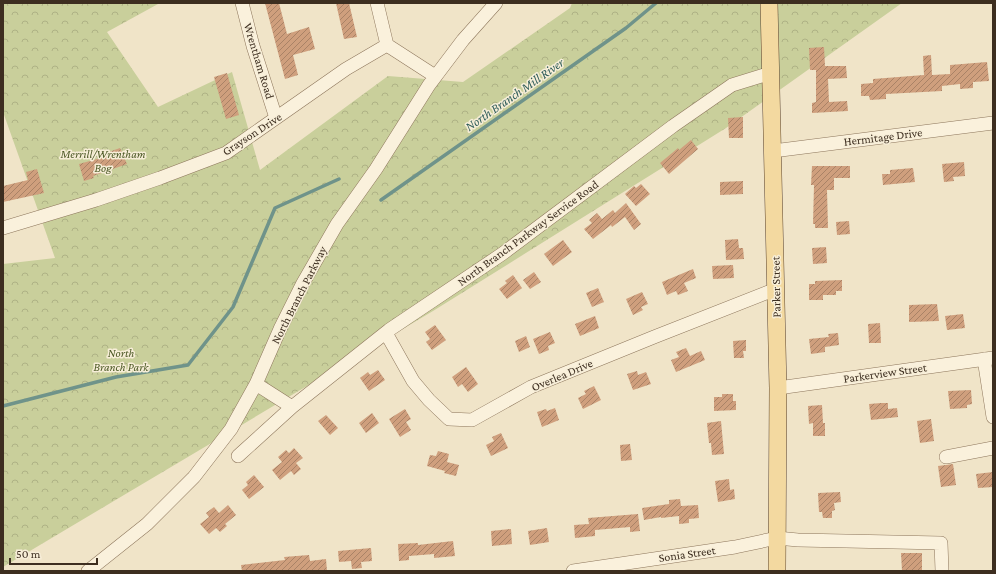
<svg xmlns="http://www.w3.org/2000/svg" width="996" height="574" font-family="'Crimson Pro',serif">
  <defs>
    <pattern id="park-crowns" width="20" height="18" patternUnits="userSpaceOnUse"><rect width="20" height="18" fill="#c9cf9b"/><path d="M2 6a3 3 0 1 1 6 0M12 15a3 3 0 1 1 6 0" fill="none" stroke="#aeb285"/></pattern>
    <pattern id="building-hatch" width="6" height="6" patternUnits="userSpaceOnUse"><rect width="6" height="6" fill="#cf9f7d"/><path d="M-1 1l2-2M0 6l6-6M5 7l2-2" fill="none" stroke="#a98266"/></pattern>
  </defs>
  <rect width="100%" height="100%" fill="#f0e4c8"/>
  <path fill="url(#park-crowns)" d="M 3,3 L 158,3 L 158,4 L 107,32 L 158,107 L 232,72 L 260,170 L 388,76 L 463,82 L 570,8 L 572,3 L 902,3 L 726,128 L 433,311 L 3,567 L 3,264 L 55,258 L 3,112 Z"/>
  <g fill="none" stroke-linecap="round" stroke-linejoin="round">
    <path stroke="#6f938a" stroke-width="3.5" d="M 381,200 L 626,28 L 656,3
      M 3,406 L 116,377 L 188,365 L 233,307 L 275,208 L 339,179"/>
  </g>
  <path fill="url(#building-hatch)" d="M 265,3 L 279,3 L 287,34 L 309,27 L 315,49 L 293,55 L 298,75 L 285,79 Z
    M 336,3 L 349,3 L 357,37 L 344,39 Z
    M 824,47 L 825,66 L 846,66 L 847,78 L 828,79 L 829,102 L 847,101 L 848,111 L 812,113 L 812,103 L 816,102 L 816,70 L 810,70 L 809,48 Z
    M 931,55 L 932,75 L 950,74 L 950,65 L 987,62 L 989,81 L 973,82 L 973,88 L 960,89 L 960,84 L 942,86 L 942,91 L 886,94 L 886,99 L 870,100 L 869,96 L 861,96 L 861,84 L 873,83 L 873,79 L 924,75 L 923,56 Z
    M 227,73 L 239,115 L 226,119 L 214,77 Z
    M 743,117 L 743,138 L 729,138 L 728,118 Z
    M 691,140 L 698,149 L 669,174 L 660,163 L 678,148 L 679,150 Z
    M 120,148 L 127,164 L 93,176 L 94,178 L 84,181 L 79,164 L 104,157 L 103,154 Z
    M 964,162 L 965,176 L 953,177 L 954,181 L 944,182 L 942,164 Z
    M 812,166 L 850,166 L 850,178 L 834,178 L 834,190 L 827,190 L 828,228 L 815,228 L 815,224 L 813,224 L 814,185 L 811,185 Z
    M 913,168 L 915,182 L 883,185 L 882,174 L 890,174 L 890,170 Z
    M 37,169 L 44,193 L 3,202 L 3,186 L 28,180 L 26,172 Z
    M 743,181 L 743,194 L 720,195 L 720,182 Z
    M 641,184 L 650,194 L 636,206 L 625,194 L 634,186 L 636,188 Z
    M 626,203 L 641,224 L 634,230 L 625,217 L 612,227 L 611,225 L 593,239 L 584,229 L 592,223 L 589,220 L 597,213 L 602,219 L 613,210 L 615,213 Z
    M 849,221 L 850,234 L 837,235 L 836,222 Z
    M 738,239 L 739,248 L 743,248 L 744,259 L 726,260 L 725,240 Z
    M 563,240 L 572,252 L 553,266 L 544,254 Z
    M 826,247 L 827,263 L 813,264 L 812,248 Z
    M 733,265 L 734,278 L 713,279 L 712,266 Z
    M 693,269 L 696,278 L 684,283 L 688,291 L 678,295 L 676,291 L 667,295 L 662,282 Z
    M 534,272 L 541,282 L 530,289 L 523,280 Z
    M 513,275 L 522,288 L 507,299 L 499,289 L 507,283 L 505,281 Z
    M 842,280 L 842,291 L 836,291 L 836,295 L 823,295 L 823,300 L 809,300 L 809,284 L 815,284 L 815,281 Z
    M 598,288 L 604,302 L 592,307 L 586,293 Z
    M 642,292 L 648,304 L 641,307 L 643,310 L 633,315 L 626,299 Z
    M 937,304 L 939,321 L 909,322 L 909,305 Z
    M 963,314 L 965,328 L 947,330 L 945,316 Z
    M 595,316 L 599,328 L 580,336 L 575,324 Z
    M 880,323 L 881,343 L 869,343 L 868,324 Z
    M 435,325 L 446,340 L 432,350 L 426,342 L 430,339 L 425,332 Z
    M 550,332 L 555,343 L 548,346 L 549,350 L 539,354 L 533,339 Z
    M 838,333 L 839,345 L 825,347 L 825,352 L 811,354 L 809,339 L 829,337 L 828,334 Z
    M 526,336 L 530,347 L 519,352 L 515,341 Z
    M 746,340 L 746,351 L 743,351 L 744,358 L 734,358 L 733,341 Z
    M 686,348 L 690,356 L 701,351 L 705,360 L 676,372 L 671,360 L 679,357 L 676,352 Z
    M 466,367 L 478,384 L 468,392 L 462,384 L 458,387 L 452,377 Z
    M 378,370 L 385,380 L 369,391 L 360,378 L 368,372 L 370,375 Z
    M 637,371 L 638,375 L 646,372 L 651,384 L 633,390 L 627,374 Z
    M 594,386 L 601,400 L 583,409 L 578,398 L 586,394 L 584,391 Z
    M 971,390 L 972,404 L 967,405 L 967,408 L 950,409 L 948,391 Z
    M 722,394 L 733,394 L 733,401 L 736,401 L 736,410 L 714,411 L 714,397 L 722,397 Z
    M 881,403 L 888,403 L 888,409 L 897,408 L 898,417 L 871,420 L 869,404 Z
    M 822,405 L 823,423 L 825,423 L 825,436 L 813,436 L 813,423 L 809,424 L 808,406 Z
    M 555,408 L 559,420 L 542,427 L 537,412 L 546,409 L 547,411 Z
    M 405,409 L 411,419 L 406,422 L 411,430 L 400,437 L 389,419 Z
    M 372,413 L 379,423 L 366,433 L 359,423 Z
    M 326,415 L 338,428 L 330,435 L 318,421 Z
    M 931,419 L 934,441 L 920,443 L 917,421 Z
    M 721,421 L 724,454 L 712,455 L 711,443 L 709,443 L 707,423 Z
    M 501,433 L 508,448 L 491,456 L 486,445 L 494,441 L 492,437 Z
    M 630,444 L 632,460 L 621,461 L 620,445 Z
    M 294,448 L 303,458 L 296,463 L 301,469 L 294,475 L 291,471 L 280,480 L 272,470 L 282,462 L 278,457 L 286,450 L 289,453 Z
    M 438,451 L 449,454 L 447,462 L 459,465 L 456,476 L 444,473 L 445,471 L 427,466 L 430,455 L 436,456 Z
    M 953,464 L 956,485 L 941,487 L 938,466 Z
    M 993,472 L 993,487 L 978,488 L 976,474 Z
    M 254,475 L 264,487 L 249,499 L 242,490 L 248,485 L 246,482 Z
    M 729,479 L 730,490 L 734,489 L 735,499 L 718,502 L 715,481 Z
    M 840,492 L 841,502 L 834,503 L 835,510 L 832,511 L 832,518 L 823,518 L 822,512 L 819,512 L 818,493 Z
    M 680,499 L 681,506 L 698,505 L 699,518 L 689,519 L 689,523 L 679,524 L 679,516 L 661,518 L 661,517 L 644,520 L 642,508 L 669,504 L 669,500 Z
    M 228,505 L 236,515 L 225,524 L 227,526 L 220,532 L 216,528 L 209,534 L 200,524 L 209,517 L 206,513 L 214,507 L 219,513 Z
    M 638,514 L 640,531 L 630,532 L 630,527 L 607,529 L 595,530 L 595,536 L 575,538 L 574,525 L 589,524 L 588,518 Z
    M 547,528 L 549,542 L 530,545 L 528,531 Z
    M 511,529 L 512,544 L 492,546 L 491,531 Z
    M 453,541 L 455,556 L 434,558 L 434,554 L 409,556 L 409,560 L 399,561 L 398,544 L 418,543 L 418,545 Z
    M 371,548 L 372,561 L 361,562 L 362,568 L 352,569 L 351,561 L 339,562 L 338,551 Z
    M 901,553 L 922,553 L 922,571 L 902,571 Z
    M 309,555 L 310,561 L 326,559 L 327,571 L 242,571 L 241,565 L 285,560 L 284,557 Z"/>
  <g fill="none" stroke-linecap="round" stroke-linejoin="round">
    <g stroke="#8d765c" stroke-width="14">
      <path id="minor" d="M 242,3 L 253,46 L 276,118
        M 377,3 L 387,45
        M 773,151 L 993,123
        M 3,228 L 96,200 L 160,178 L 226,153 L 346,69 L 387,45 L 435,76
        M 386,333 L 413,381 L 429,400 L 449,419 L 472,420 L 531,387 L 654,337 L 776,289
        M 984,359 L 993,417
        M 256,384 L 292,407
        M 778,388 L 993,358
        M 238,456 L 292,407 L 389,330 L 502,254 L 673,126 L 732,85 L 771,73
        M 946,457 L 993,448
        M 88,571 L 147,524 L 194,477 L 231,429 L 256,384 L 280,329 L 303,283 L 337,224 L 376,169 L 429,85 L 463,40 L 496,3
        M 573,571 L 735,547 L 777,538 L 798,540 L 941,543 L 942,571"/>
    </g>
    <g stroke="#5b4430" stroke-width="18">
      <path id="major" d="M 769,3 L 778,388 L 777,571"/>
    </g>
    <use href="#minor" stroke="#faf1dc" stroke-width="13"/>
    <use href="#major" stroke="#f3d9a0" stroke-width="17"/>
  </g>
  <g text-anchor="middle" stroke-width="3" stroke-linejoin="round" paint-order="stroke">
    <g font-size="12" fill="#3d2e20" stroke="#f7eed8">
      <text transform="translate(259 61) rotate(73)" y="4">Wrentham Road</text>
      <text transform="translate(252 134) rotate(-33)" y="4">Grayson Drive</text>
      <text transform="translate(883 137) rotate(-7)" y="4">Hermitage Drive</text>
      <text transform="translate(528 233) rotate(-36)" y="4">North Branch Parkway Service Road</text>
      <text transform="translate(776 287) rotate(-91)" y="4">Parker Street</text>
      <text transform="translate(299 295) rotate(-63)" y="4">North Branch Parkway</text>
      <text transform="translate(885 373) rotate(-8)" y="4">Parkerview Street</text>
      <text transform="translate(562 375) rotate(-23)" y="4">Overlea Drive</text>
      <text transform="translate(687 554) rotate(-8)" y="4">Sonia Street</text>
    </g>
    <g font-size="12" font-style="italic" fill="#4d5a26" stroke="#f7eed8">
      <text x="103" y="158">Merrill/Wrentham<tspan x="103" dy="14">Bog</tspan></text>
      <text x="121" y="357">North<tspan x="121" dy="14">Branch Park</tspan></text>
    </g>
    <g font-size="13" font-style="italic" fill="#2f5d5a" stroke="#f7eed8">
      <text transform="translate(514 94) rotate(-35)" y="5">North Branch Mill River</text>
    </g>
  </g>
  <rect width="996" height="574" fill="none" stroke="#3d2e20" stroke-width="8"/>
  <path d="M10 558v6h87v-6" fill="none" stroke="#3d2e20" stroke-width="2"/>
  <text x="16" y="558" font-size="12" fill="#3d2e20" stroke="#f7eed8" stroke-width="3" paint-order="stroke">50 m</text>
</svg>
